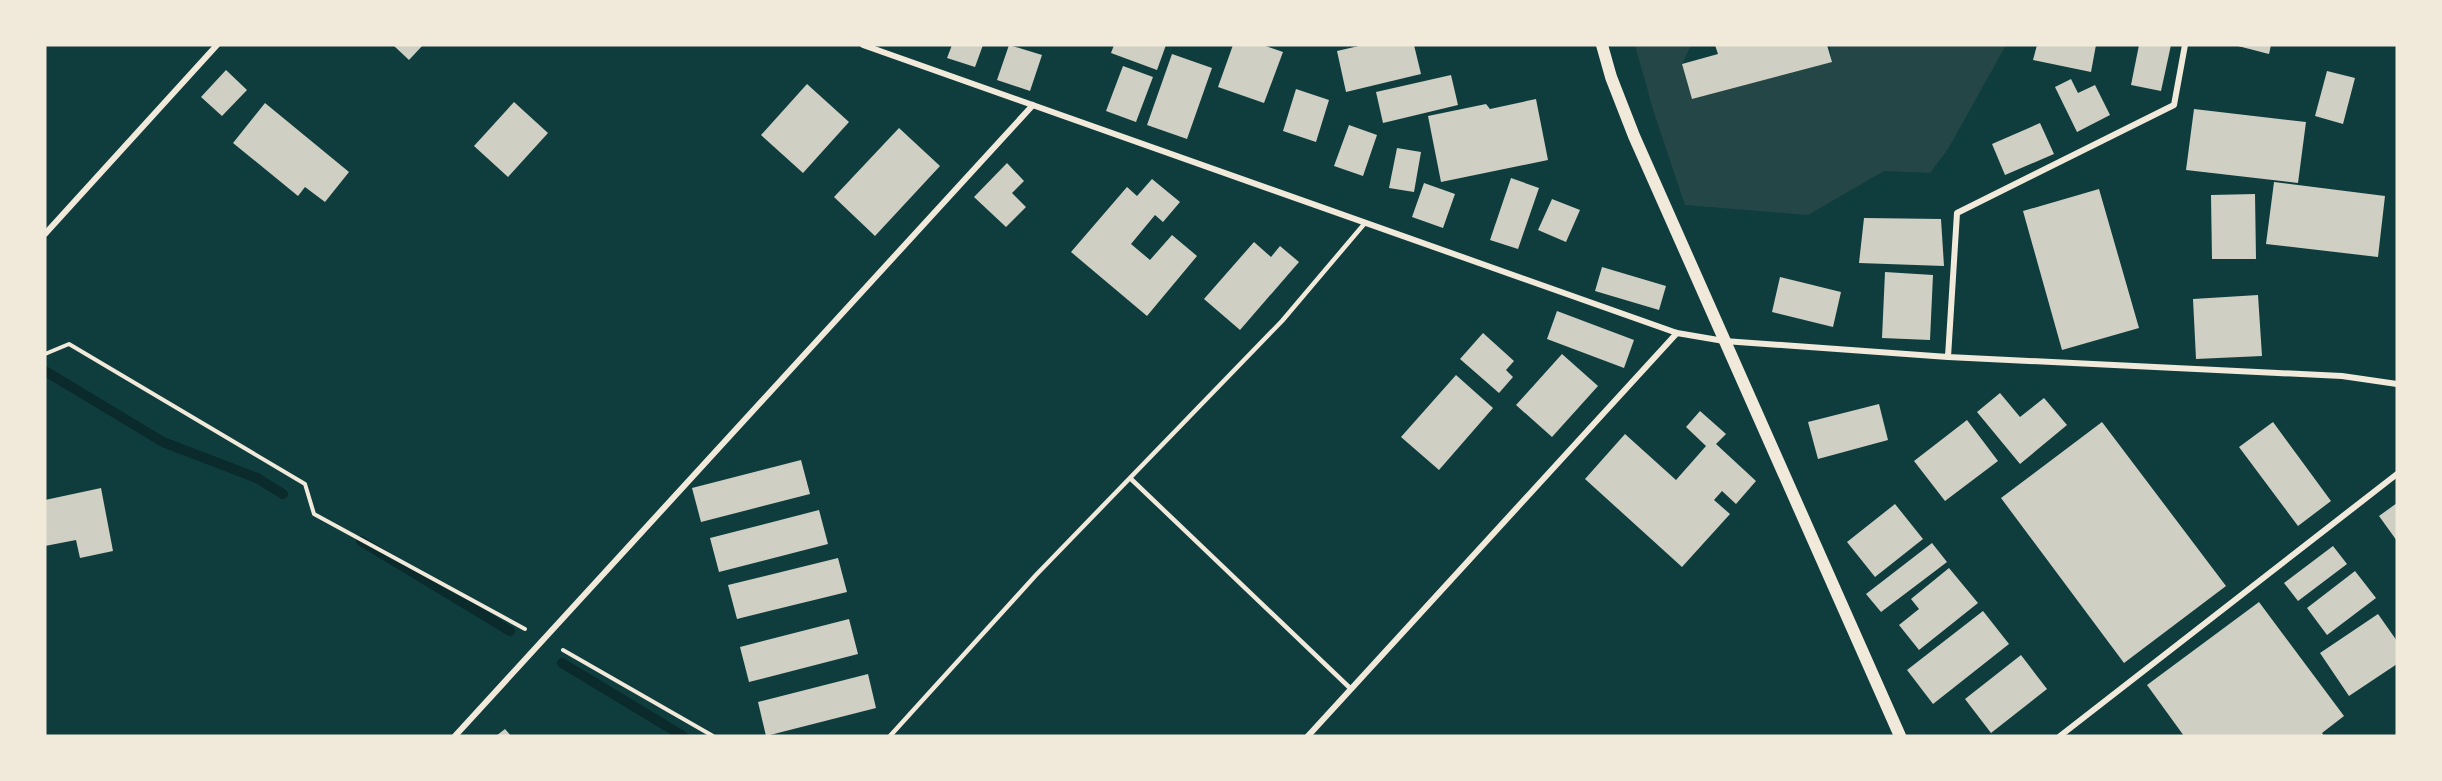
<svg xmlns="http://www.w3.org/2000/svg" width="2442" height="781" font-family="Overpass,sans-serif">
  <rect width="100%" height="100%" fill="#0f3d3e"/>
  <path fill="#244646" d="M 1635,45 L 1691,45 L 1682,64 L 1692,99 L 1831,62 L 1830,45 L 2006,45 L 1948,149 L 1930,173 L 1884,171 L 1808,215 L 1685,205 L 1654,113 Z"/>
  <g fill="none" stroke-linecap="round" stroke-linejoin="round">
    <path stroke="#0a2a2b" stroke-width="10" d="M 45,371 L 163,442 L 257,478 L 283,494
      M 361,541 L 510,631
      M 562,663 L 683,736"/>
  </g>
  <path fill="#cfcfc3" d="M 393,45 L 423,45 L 409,60 Z
    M 952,45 L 983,45 L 975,67 L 947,58 Z
    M 1009,45 L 1042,55 L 1030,91 L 997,80 Z
    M 1114,45 L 1166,45 L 1157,70 L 1111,53 Z
    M 1233,45 L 1263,45 L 1283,52 L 1264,103 L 1218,87 Z
    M 1363,45 L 1414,45 L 1421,74 L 1346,92 L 1337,51 Z
    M 1715,45 L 1827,45 L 1832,62 L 1692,99 L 1682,64 L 1718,54 Z
    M 2037,45 L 2096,45 L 2091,72 L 2033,60 Z
    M 2139,45 L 2171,45 L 2161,91 L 2131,85 Z
    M 2234,45 L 2271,45 L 2269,54 Z
    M 1172,54 L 1212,68 L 1187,139 L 1147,125 Z
    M 1123,66 L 1153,77 L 1136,122 L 1106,111 Z
    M 226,70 L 247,90 L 222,116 L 201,97 Z
    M 2327,71 L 2355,78 L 2343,124 L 2315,116 Z
    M 1451,75 L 1458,105 L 1383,123 L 1376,92 Z
    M 2071,79 L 2078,93 L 2095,85 L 2110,115 L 2077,132 L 2055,87 Z
    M 807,84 L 849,122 L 803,173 L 761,135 Z
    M 1296,89 L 1329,100 L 1316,142 L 1283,131 Z
    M 1536,99 L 1548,160 L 1441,182 L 1428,116 L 1486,104 L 1490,109 Z
    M 514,102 L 548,133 L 508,177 L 474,146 Z
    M 265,103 L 349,172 L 325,202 L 305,187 L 298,196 L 233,143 Z
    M 2194,109 L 2306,122 L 2298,183 L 2186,170 Z
    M 2040,123 L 2054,154 L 2005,175 L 1992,144 Z
    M 1349,125 L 1377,135 L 1363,176 L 1334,166 Z
    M 899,128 L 940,166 L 875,236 L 834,197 Z
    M 1397,148 L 1421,152 L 1414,192 L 1389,188 Z
    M 1007,163 L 1024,181 L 1012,193 L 1026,207 L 1006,227 L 974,197 Z
    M 1511,178 L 1539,188 L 1518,249 L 1490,240 Z
    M 1152,179 L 1180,202 L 1163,222 L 1155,215 L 1131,244 L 1150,260 L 1172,235 L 1197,256 L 1147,316 L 1071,252 L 1127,187 L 1137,196 Z
    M 2274,182 L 2385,196 L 2378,257 L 2266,244 Z
    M 1424,183 L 1455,194 L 1443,228 L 1412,217 Z
    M 2099,189 L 2139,328 L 2062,350 L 2023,211 Z
    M 2255,194 L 2256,259 L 2212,259 L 2211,195 Z
    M 1552,199 L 1580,210 L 1566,242 L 1538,230 Z
    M 1864,218 L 1941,219 L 1944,266 L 1859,263 Z
    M 1254,242 L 1271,257 L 1280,246 L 1299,262 L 1240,330 L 1204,299 Z
    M 1602,267 L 1666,286 L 1659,310 L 1595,291 Z
    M 1885,272 L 1933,275 L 1930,340 L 1882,338 Z
    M 1780,277 L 1841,292 L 1833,327 L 1772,312 Z
    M 2258,295 L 2262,356 L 2196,359 L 2193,299 Z
    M 1557,311 L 1634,340 L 1624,368 L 1547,339 Z
    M 1483,333 L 1514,361 L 1506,370 L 1513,377 L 1499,393 L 1460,359 Z
    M 1562,354 L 1598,386 L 1552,437 L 1516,405 Z
    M 1456,375 L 1493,408 L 1439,470 L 1401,437 Z
    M 2000,393 L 2020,417 L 2044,398 L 2067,425 L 2020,464 L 1977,412 Z
    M 1879,404 L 1888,440 L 1818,459 L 1808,422 Z
    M 1700,411 L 1726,434 L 1716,444 L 1756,481 L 1736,504 L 1722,491 L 1714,500 L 1730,514 L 1682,567 L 1585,479 L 1625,434 L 1676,480 L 1706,446 L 1686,427 Z
    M 1967,420 L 1998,461 L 1945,501 L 1914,461 Z
    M 2102,422 L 2226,586 L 2124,663 L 2001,498 Z
    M 2273,422 L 2331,501 L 2298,526 L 2239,447 Z
    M 801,460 L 810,494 L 701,522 L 692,488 Z
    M 101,488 L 113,551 L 80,558 L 76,540 L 45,546 L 45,500 Z
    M 2397,503 L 2397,541 L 2379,516 Z
    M 1895,504 L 1923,539 L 1875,577 L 1847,542 Z
    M 819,510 L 828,544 L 719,572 L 710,538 Z
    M 1932,543 L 1947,562 L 1881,612 L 1866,594 Z
    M 2333,546 L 2347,564 L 2298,601 L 2284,583 Z
    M 838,558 L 847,592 L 737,619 L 728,585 Z
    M 1949,568 L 1978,603 L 1919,650 L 1899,625 L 1919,609 L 1911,599 Z
    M 2355,571 L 2376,598 L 2327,635 L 2307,608 Z
    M 2259,602 L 2344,716 L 2322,733 L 2324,736 L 2184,736 L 2147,685 Z
    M 1983,611 L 2009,644 L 1933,704 L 1907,670 Z
    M 2378,614 L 2397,641 L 2397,664 L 2349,696 L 2320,653 Z
    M 849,619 L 858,654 L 749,682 L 740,647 Z
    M 2021,655 L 2047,689 L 1991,733 L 1965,699 Z
    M 868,674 L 876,708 L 766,736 L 758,702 Z
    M 505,729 L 511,736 L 496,736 Z"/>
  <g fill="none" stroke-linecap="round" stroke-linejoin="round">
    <path stroke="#f1e9da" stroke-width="4" d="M 45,354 L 69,344 L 305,484 L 314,514 L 525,629
      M 563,650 L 713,736"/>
    <path stroke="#f1e9da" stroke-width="4.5" d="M 1130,478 L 1351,689
      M 890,736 L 1036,575 L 1282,321 L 1365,223"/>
    <path stroke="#f1e9da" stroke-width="6" d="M 863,45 L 1677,333 L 1724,341 L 1948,357 L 2342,376 L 2397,384
      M 45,234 L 217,45
      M 1948,357 L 1957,213 L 2174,105 L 2185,45
      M 455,736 L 1033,105
      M 1308,736 L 1677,333
      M 2060,736 L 2397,474"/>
    <path stroke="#f1e9da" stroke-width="12" d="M 1602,45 L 1611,77 L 1634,136 L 1900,736"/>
  </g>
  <rect width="2442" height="781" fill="none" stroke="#f1e9da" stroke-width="93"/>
</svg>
